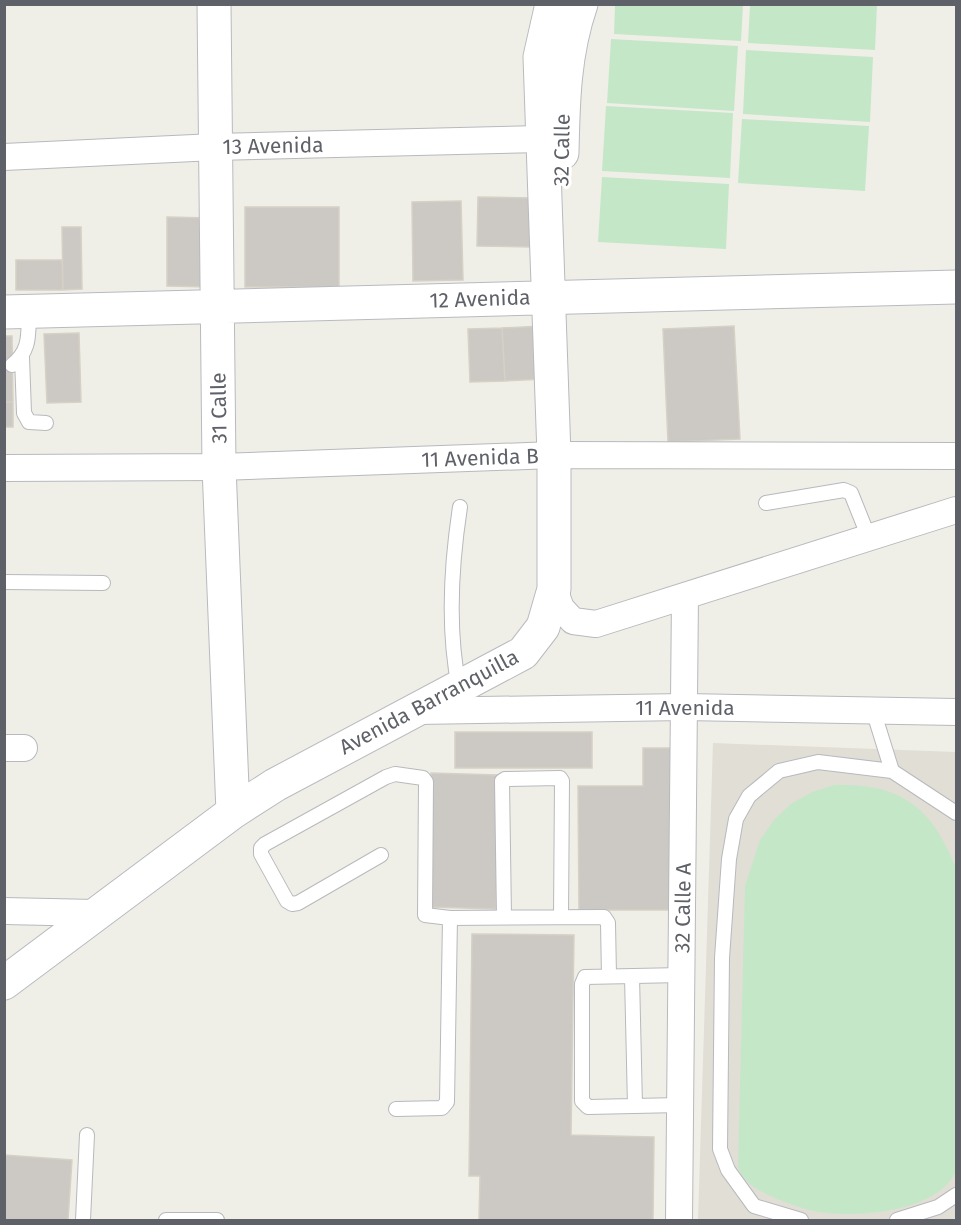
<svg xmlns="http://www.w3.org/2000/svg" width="961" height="1225" font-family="'Fira Sans',sans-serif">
  <rect width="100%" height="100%" fill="#f0efe7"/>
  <path fill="#e0ded5" d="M 713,743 L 956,752 L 956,1220 L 698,1220 Z"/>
  <path fill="#c4e7c7" d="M 615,5 L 743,5 L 741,41 L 614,34 Z
    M 750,5 L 877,5 L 875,50 L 748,43 Z
    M 611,39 L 738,46 L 734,111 L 607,103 Z
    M 746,50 L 873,57 L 870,122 L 743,114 Z
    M 606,106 L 733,113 L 730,178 L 602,171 Z
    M 742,119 L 869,126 L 865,191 L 738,183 Z
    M 602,177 L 729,184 L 726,249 L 598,242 Z
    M 835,785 C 902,783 932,808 956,868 L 956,1171 C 938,1212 858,1218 819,1212 C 804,1209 789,1204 775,1198 C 760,1191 744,1184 738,1167 L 745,886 L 760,840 L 774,820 L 791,804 L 812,792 Z"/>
  <path fill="#ccc9c4" stroke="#d5d1c5" stroke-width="1.5" d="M 478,197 L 531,198 L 530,247 L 477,246 Z
    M 461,201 L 463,280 L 413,281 L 412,202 Z
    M 245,207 L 339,207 L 339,287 L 245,287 Z
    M 167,217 L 210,218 L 210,287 L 167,286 Z
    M 62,227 L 81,227 L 82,289 L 63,290 Z
    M 16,260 L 62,260 L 63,290 L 16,290 Z
    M 543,326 L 544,379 L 505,381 L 502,328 Z
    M 734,326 L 740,439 L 668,442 L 663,329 Z
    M 502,328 L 505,381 L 470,382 L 468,329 Z
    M 79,333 L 81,402 L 47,403 L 44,334 Z
    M 4,336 L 12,336 L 13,402 L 4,402 Z
    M 4,402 L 13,402 L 13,427 L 4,427 Z
    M 455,732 L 592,732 L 592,768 L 455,768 Z
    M 643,748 L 675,748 L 676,910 L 579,910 L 578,786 L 643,786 Z
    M 431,773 L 498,775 L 496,909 L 429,907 Z
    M 472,934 L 574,935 L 571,1135 L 654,1137 L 653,1220 L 479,1220 L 480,1176 L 469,1176 Z
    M 4,1155 L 72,1160 L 68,1220 L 4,1220 Z"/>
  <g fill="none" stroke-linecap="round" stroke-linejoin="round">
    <g stroke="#b7b9bd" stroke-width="16">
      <path id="lane" d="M 22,357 L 24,413 L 29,422 L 46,423
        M 12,365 C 31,350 28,334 29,312
        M 766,503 L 844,490 L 851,493 L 869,538
        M 4,582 L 103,583
        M 459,687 C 447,628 451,566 460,507
        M 873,710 L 892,771
        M 381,855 L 298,903 L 292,904 L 287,901 L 261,854 L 261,848 L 265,844 L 386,777 L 395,774 L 423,778 L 426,782 L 425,915 L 450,918
        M 504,917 L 502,781 L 505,779 L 560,778 L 562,781 L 561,917
        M 632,976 L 635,1106
        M 680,1105 L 588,1107 L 582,1101 L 582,984 L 585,977 L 682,975
        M 396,1109 L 442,1108 L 447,1102 L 450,918 L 604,917 L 608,923 L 609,976
        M 83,1220 L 87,1135
        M 166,1220 L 217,1220
        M 801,1220 L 754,1206 L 728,1170 L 720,1149 L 722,958 L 729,859 L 736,819 L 749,796 L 779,771 L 818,762 L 892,771 L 956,813
        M 897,1220 L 938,1207 L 956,1195"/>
    </g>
    <g stroke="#b7b9bd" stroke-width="28">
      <path id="street" d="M 4,157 L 215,147 L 541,139
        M 4,468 L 219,467 L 554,455 L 956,456
        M 554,589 L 561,608 L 573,621 L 596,624 L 956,510
        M 417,711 L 685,707 L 956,712
        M 4,748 L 24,748
        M 4,911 L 96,913
        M 679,1220 L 685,596"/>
    </g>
    <g stroke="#b8bac0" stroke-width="35">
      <path id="secondary" d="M 214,4 L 219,467 L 233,812
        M 562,153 C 563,102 564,53 581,4
        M 4,312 L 956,287
        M 4,983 L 233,812 L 275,785 L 523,653 L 543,627 L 554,589 L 554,455 L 540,57 L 552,4"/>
    </g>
    <use href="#lane" stroke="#fff" stroke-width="14"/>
    <use href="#street" stroke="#fff" stroke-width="26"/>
    <use href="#secondary" stroke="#fff" stroke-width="33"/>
  </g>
  <g text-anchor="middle" stroke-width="6" stroke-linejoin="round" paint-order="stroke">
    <g font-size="21" fill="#5e6167" stroke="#fff">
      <text transform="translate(273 146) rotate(-1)" y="7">13 Avenida</text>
      <text transform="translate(562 150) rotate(-89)" y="7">32 Calle</text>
      <text transform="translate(480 299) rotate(-2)" y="7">12 Avenida</text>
      <text transform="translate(219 408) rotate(-91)" y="7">31 Calle</text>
      <text transform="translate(480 458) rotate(-2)" y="7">11 Avenida B</text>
      <text transform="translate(429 702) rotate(-28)" y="7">Avenida Barranquilla</text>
      <text x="685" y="715">11 Avenida</text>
      <text transform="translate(683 908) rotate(-89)" y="7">32 Calle A</text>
    </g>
  </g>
  <rect width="961" height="1225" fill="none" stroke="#5e6167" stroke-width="12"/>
</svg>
